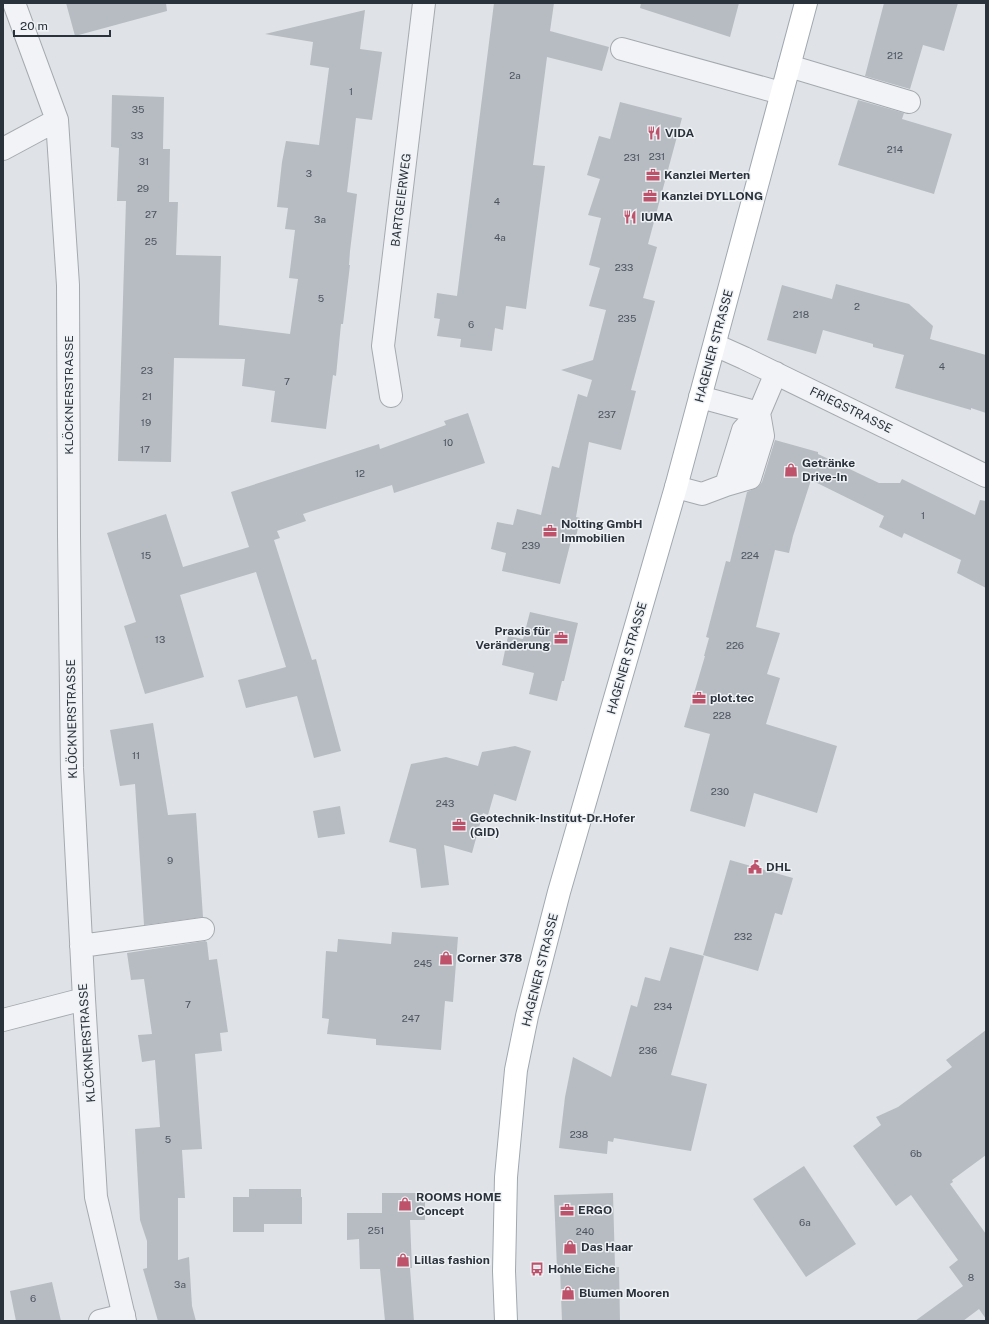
<svg xmlns="http://www.w3.org/2000/svg" width="989" height="1324" font-family="'Public Sans',sans-serif">
  <rect width="100%" height="100%" fill="#dfe3e7"/>
  <path fill="#b7bcc3" d="M 66,3 L 166,3 L 167,11 L 75,36 Z
    M 494,3 L 554,3 L 550,31 L 609,47 L 602,71 L 547,57 L 533,165 L 545,166 L 526,309 L 506,306 L 503,330 L 495,328 L 492,351 L 460,347 L 461,339 L 437,336 L 440,319 L 434,318 L 437,293 L 457,296 Z
    M 641,3 L 739,3 L 730,37 L 640,8 Z
    M 884,3 L 958,3 L 944,51 L 923,45 L 910,89 L 865,76 Z
    M 365,10 L 360,49 L 382,52 L 372,120 L 356,118 L 347,192 L 357,194 L 350,251 L 349,265 L 350,265 L 343,324 L 341,324 L 336,376 L 333,375 L 326,429 L 271,422 L 275,391 L 242,386 L 245,359 L 174,358 L 171,462 L 118,461 L 126,201 L 117,201 L 119,148 L 111,147 L 112,95 L 164,97 L 163,149 L 170,149 L 169,202 L 178,202 L 176,255 L 221,256 L 219,325 L 290,334 L 298,279 L 289,278 L 295,230 L 285,229 L 288,208 L 277,207 L 282,162 L 286,141 L 319,145 L 329,68 L 310,65 L 313,42 L 265,34 Z
    M 858,100 L 904,113 L 902,119 L 952,134 L 934,194 L 838,165 Z
    M 620,102 L 682,118 L 648,244 L 657,247 L 643,298 L 655,301 L 631,390 L 636,391 L 621,450 L 589,442 L 576,517 L 580,518 L 575,542 L 571,541 L 560,584 L 502,571 L 506,553 L 491,549 L 497,522 L 513,525 L 517,509 L 541,515 L 552,466 L 559,468 L 578,394 L 587,397 L 592,380 L 561,370 L 593,360 L 606,310 L 589,306 L 600,268 L 589,265 L 601,218 L 588,215 L 600,179 L 587,175 L 599,136 L 610,139 Z
    M 836,284 L 909,304 L 933,326 L 930,339 L 986,355 L 986,413 L 971,408 L 971,410 L 895,388 L 904,355 L 873,347 L 873,344 L 823,330 L 816,354 L 767,340 L 782,285 L 832,299 Z
    M 468,413 L 485,463 L 394,493 L 392,485 L 303,514 L 306,521 L 277,531 L 280,538 L 274,540 L 312,660 L 316,659 L 341,751 L 314,758 L 297,696 L 246,708 L 238,680 L 286,667 L 256,572 L 180,595 L 204,677 L 145,694 L 124,626 L 136,622 L 107,533 L 166,514 L 183,567 L 249,547 L 231,492 L 379,444 L 380,449 L 446,425 L 444,421 Z
    M 775,440 L 818,452 L 818,454 L 879,483 L 900,483 L 902,479 L 975,515 L 980,500 L 986,501 L 986,588 L 957,573 L 961,560 L 904,533 L 902,538 L 879,527 L 884,516 L 811,480 L 793,536 L 789,553 L 775,550 L 756,627 L 780,633 L 767,674 L 780,678 L 766,724 L 837,746 L 817,813 L 754,793 L 745,827 L 690,811 L 710,734 L 684,727 L 705,656 L 704,656 L 709,638 L 706,637 L 726,561 L 730,562 L 747,492 L 758,487 L 762,482 Z
    M 530,612 L 578,623 L 564,681 L 562,681 L 557,701 L 529,694 L 534,673 L 502,665 L 508,636 L 523,639 Z
    M 153,723 L 168,815 L 196,813 L 203,917 L 144,925 L 135,784 L 120,786 L 110,730 Z
    M 515,746 L 531,751 L 516,801 L 494,794 L 488,815 L 483,813 L 472,853 L 444,845 L 449,885 L 421,888 L 416,849 L 389,842 L 411,764 L 446,757 L 478,766 L 482,752 Z
    M 340,806 L 345,834 L 318,838 L 313,811 Z
    M 730,860 L 793,878 L 782,915 L 775,913 L 758,971 L 703,955 Z
    M 392,932 L 458,937 L 453,1002 L 445,1001 L 441,1050 L 376,1045 L 376,1039 L 327,1034 L 329,1019 L 322,1018 L 326,951 L 337,952 L 338,939 L 391,944 Z
    M 205,941 L 207,942 L 209,960 L 217,959 L 228,1032 L 220,1033 L 222,1051 L 195,1054 L 202,1149 L 182,1150 L 185,1198 L 178,1198 L 178,1260 L 189,1257 L 192,1306 L 196,1321 L 158,1321 L 143,1269 L 147,1268 L 147,1241 L 140,1220 L 135,1129 L 160,1127 L 155,1060 L 142,1062 L 138,1035 L 152,1034 L 144,979 L 131,980 L 127,953 Z
    M 670,947 L 704,956 L 671,1075 L 707,1084 L 691,1151 L 614,1138 L 613,1142 L 608,1141 L 607,1154 L 559,1148 L 565,1097 L 573,1057 L 611,1077 L 631,1005 L 637,1007 L 645,977 L 660,981 Z
    M 986,1030 L 986,1155 L 952,1180 L 953,1182 L 950,1184 L 986,1234 L 986,1319 L 979,1309 L 963,1321 L 915,1321 L 963,1286 L 949,1267 L 958,1260 L 911,1195 L 896,1206 L 853,1146 L 881,1125 L 876,1117 L 898,1107 L 952,1067 L 946,1060 Z
    M 804,1166 L 856,1244 L 806,1277 L 753,1199 Z
    M 249,1189 L 301,1189 L 301,1197 L 302,1197 L 302,1224 L 264,1224 L 264,1232 L 233,1232 L 233,1197 L 249,1197 Z
    M 382,1193 L 425,1193 L 425,1220 L 410,1220 L 412,1268 L 410,1268 L 414,1321 L 385,1321 L 380,1269 L 360,1269 L 359,1239 L 347,1240 L 347,1213 L 382,1213 Z
    M 613,1193 L 615,1267 L 619,1267 L 620,1321 L 562,1321 L 560,1269 L 557,1269 L 554,1195 Z
    M 52,1282 L 61,1321 L 16,1321 L 10,1291 Z"/>
  <g fill="none" stroke-linecap="round" stroke-linejoin="round">
    <g stroke="#a5aab0" stroke-width="24">
      <path id="minor" d="M 14,3 L 57,120 L 68,285 L 69,536 L 72,768 L 84,999 L 96,1197 L 125,1321
        M 622,49 L 781,93
        M 789,66 L 909,102
        M 3,149 L 57,120
        M 715,345 L 744,358 L 986,476
        M 391,396 L 383,346 L 424,3
        M 700,397 L 759,413 L 763,436 L 750,478 L 726,485
        M 676,487 L 702,494 L 726,485 L 743,430 L 759,413 L 776,373
        M 81,946 L 203,929
        M 3,1020 L 84,999
        M 100,1321 L 124,1315"/>
    </g>
    <g stroke="#a0a8b1" stroke-width="24">
      <path id="major" d="M 506,1321 L 504,1271 L 506,1177 L 516,1070 L 527,1016 L 559,892 L 676,487 L 806,3"/>
    </g>
    <use href="#minor" stroke="#f2f3f6" stroke-width="22"/>
    <use href="#major" stroke="#fff" stroke-width="22"/>
  </g>
  <defs>
    <g id="restaurant-bare" transform="scale(1.08)"><path d="M-5-6h1v4h1v-4h1v4h1v-4h1v5L-1.5 .5V6h-2V.5L-5-1ZM5-6V6H3V1.5H1.5Q1.5-4 5-6Z" fill="#be526a" stroke="#eff2f5" stroke-width="2.5" paint-order="stroke"/></g>
    <g id="office-bare" transform="scale(1.08)"><path d="M-6-3h4V-5.5h4V-3h4V5H-6ZM-1-4.5V-3h2v-1.5ZM-6 0V1H6V0Z" fill="#be526a" stroke="#eff2f5" stroke-width="2.5" paint-order="stroke"/></g>
    <g id="shop-bare" transform="scale(1.08)"><path d="M-5-2.5h2.3a2.7 3.5 0 0 1 5.4 0H5L5.5 6h-11ZM-1.5-2.5h3a1.5 2.3 0 0 0-3 0Z" fill="#be526a" stroke="#eff2f5" stroke-width="2.5" paint-order="stroke"/></g>
    <g id="civic-bare" transform="scale(1.08)"><path d="M-.6-6.5H3V-4.5H.6V-3L4-1V1h2V6H-6V1h2V-1L-.6-3ZM-1.2 2.5V6h2.4V2.5Z" fill="#be526a" stroke="#eff2f5" stroke-width="2.5" paint-order="stroke"/></g>
    <g id="bus-bare" transform="scale(1.08)"><path d="M-5-6H5V4H4V6H2V4H-2V6H-4V4H-5ZM-3.5-4V0h7V-4ZM-3.5 1.2v1.5H-2V1.2ZM2 1.2v1.5H3.5V1.2Z" fill="#be526a" stroke="#eff2f5" stroke-width="2.5" paint-order="stroke"/></g>
  </defs>
  <g fill-rule="evenodd">
    <use href="#restaurant-bare" x="654" y="133"/>
    <use href="#office-bare" x="653" y="175"/>
    <use href="#office-bare" x="650" y="196"/>
    <use href="#restaurant-bare" x="630" y="217"/>
    <use href="#shop-bare" x="791" y="470"/>
    <use href="#office-bare" x="550" y="531"/>
    <use href="#office-bare" x="561" y="638"/>
    <use href="#office-bare" x="699" y="698"/>
    <use href="#office-bare" x="459" y="825"/>
    <use href="#civic-bare" x="755" y="867"/>
    <use href="#shop-bare" x="446" y="958"/>
    <use href="#shop-bare" x="405" y="1204"/>
    <use href="#office-bare" x="567" y="1210"/>
    <use href="#shop-bare" x="570" y="1247"/>
    <use href="#shop-bare" x="403" y="1260"/>
    <use href="#bus-bare" x="537" y="1269"/>
    <use href="#shop-bare" x="568" y="1293"/>
  </g>
  <g text-anchor="middle" stroke-width="3" stroke-linejoin="round" paint-order="stroke">
    <g font-size="10" fill="#4d545e">
      <text x="895" y="59">212</text>
      <text x="515" y="79">2a</text>
      <text x="351" y="95">1</text>
      <text x="138" y="113">35</text>
      <text x="137" y="139">33</text>
      <text x="895" y="153">214</text>
      <text x="657" y="160">231</text>
      <text x="632" y="161">231</text>
      <text x="144" y="165">31</text>
      <text x="309" y="177">3</text>
      <text x="143" y="192">29</text>
      <text x="497" y="205">4</text>
      <text x="151" y="218">27</text>
      <text x="320" y="223">3a</text>
      <text x="500" y="241">4a</text>
      <text x="151" y="245">25</text>
      <text x="624" y="271">233</text>
      <text x="321" y="302">5</text>
      <text x="857" y="310">2</text>
      <text x="801" y="318">218</text>
      <text x="627" y="322">235</text>
      <text x="471" y="328">6</text>
      <text x="942" y="370">4</text>
      <text x="147" y="374">23</text>
      <text x="287" y="385">7</text>
      <text x="147" y="400">21</text>
      <text x="607" y="418">237</text>
      <text x="146" y="426">19</text>
      <text x="448" y="446">10</text>
      <text x="145" y="453">17</text>
      <text x="360" y="477">12</text>
      <text x="923" y="519">1</text>
      <text x="531" y="549">239</text>
      <text x="146" y="559">15</text>
      <text x="750" y="559">224</text>
      <text x="160" y="643">13</text>
      <text x="735" y="649">226</text>
      <text x="722" y="719">228</text>
      <text x="136" y="759">11</text>
      <text x="720" y="795">230</text>
      <text x="445" y="807">243</text>
      <text x="170" y="864">9</text>
      <text x="743" y="940">232</text>
      <text x="423" y="967">245</text>
      <text x="188" y="1008">7</text>
      <text x="663" y="1010">234</text>
      <text x="411" y="1022">247</text>
      <text x="648" y="1054">236</text>
      <text x="579" y="1138">238</text>
      <text x="168" y="1143">5</text>
      <text x="916" y="1157">6b</text>
      <text x="805" y="1226">6a</text>
      <text x="376" y="1234">251</text>
      <text x="585" y="1235">240</text>
      <text x="971" y="1281">8</text>
      <text x="180" y="1288">3a</text>
      <text x="33" y="1302">6</text>
    </g>
    <g font-size="12" font-weight="bold" fill="#2a323c" stroke="#eff2f5" text-anchor="start">
      <text x="665" y="137">VIDA</text>
      <text x="664" y="179">Kanzlei Merten</text>
      <text x="661" y="200">Kanzlei DYLLONG</text>
      <text x="641" y="221">IUMA</text>
      <text x="802" y="467">Getränke<tspan x="802" dy="14">Drive-In</tspan></text>
      <text x="561" y="528">Nolting GmbH<tspan x="561" dy="14">Immobilien</tspan></text>
      <text x="550" y="635" text-anchor="end">Praxis für<tspan x="550" dy="14">Veränderung</tspan></text>
      <text x="710" y="702">plot.tec</text>
      <text x="470" y="822">Geotechnik-Institut-Dr.Hofer<tspan x="470" dy="14">(GID)</tspan></text>
      <text x="766" y="871">DHL</text>
      <text x="457" y="962">Corner 378</text>
      <text x="416" y="1201">ROOMS HOME<tspan x="416" dy="14">Concept</tspan></text>
      <text x="578" y="1214">ERGO</text>
      <text x="581" y="1251">Das Haar</text>
      <text x="414" y="1264">Lillas fashion</text>
      <text x="548" y="1273">Hohle Eiche</text>
      <text x="579" y="1297">Blumen Mooren</text>
    </g>
    <g font-size="12" fill="#2a323c" stroke="#eff2f5">
      <text transform="translate(401 200) rotate(-83)" y="4">BARTGEIERWEG</text>
      <text transform="translate(714 346) rotate(-75)" y="4">HAGENER STRASSE</text>
      <text transform="translate(69 395) rotate(-90)" y="4">KLÖCKNERSTRASSE</text>
      <text transform="translate(851 410) rotate(26)" y="4">FRIEGSTRASSE</text>
      <text transform="translate(627 658) rotate(-74)" y="4">HAGENER STRASSE</text>
      <text transform="translate(72 719) rotate(-91)" y="4">KLÖCKNERSTRASSE</text>
      <text transform="translate(540 970) rotate(-76)" y="4">HAGENER STRASSE</text>
      <text transform="translate(87 1043) rotate(-94)" y="4">KLÖCKNERSTRASSE</text>
    </g>
  </g>
  <rect width="989" height="1324" fill="none" stroke="#2a323c" stroke-width="8"/>
  <path d="M14 30v6h96v-6" fill="none" stroke="#2a323c" stroke-width="2"/>
  <text x="20" y="30" font-size="12" fill="#2a323c" stroke="#eff2f5" stroke-width="3" paint-order="stroke">20 m</text>
</svg>
